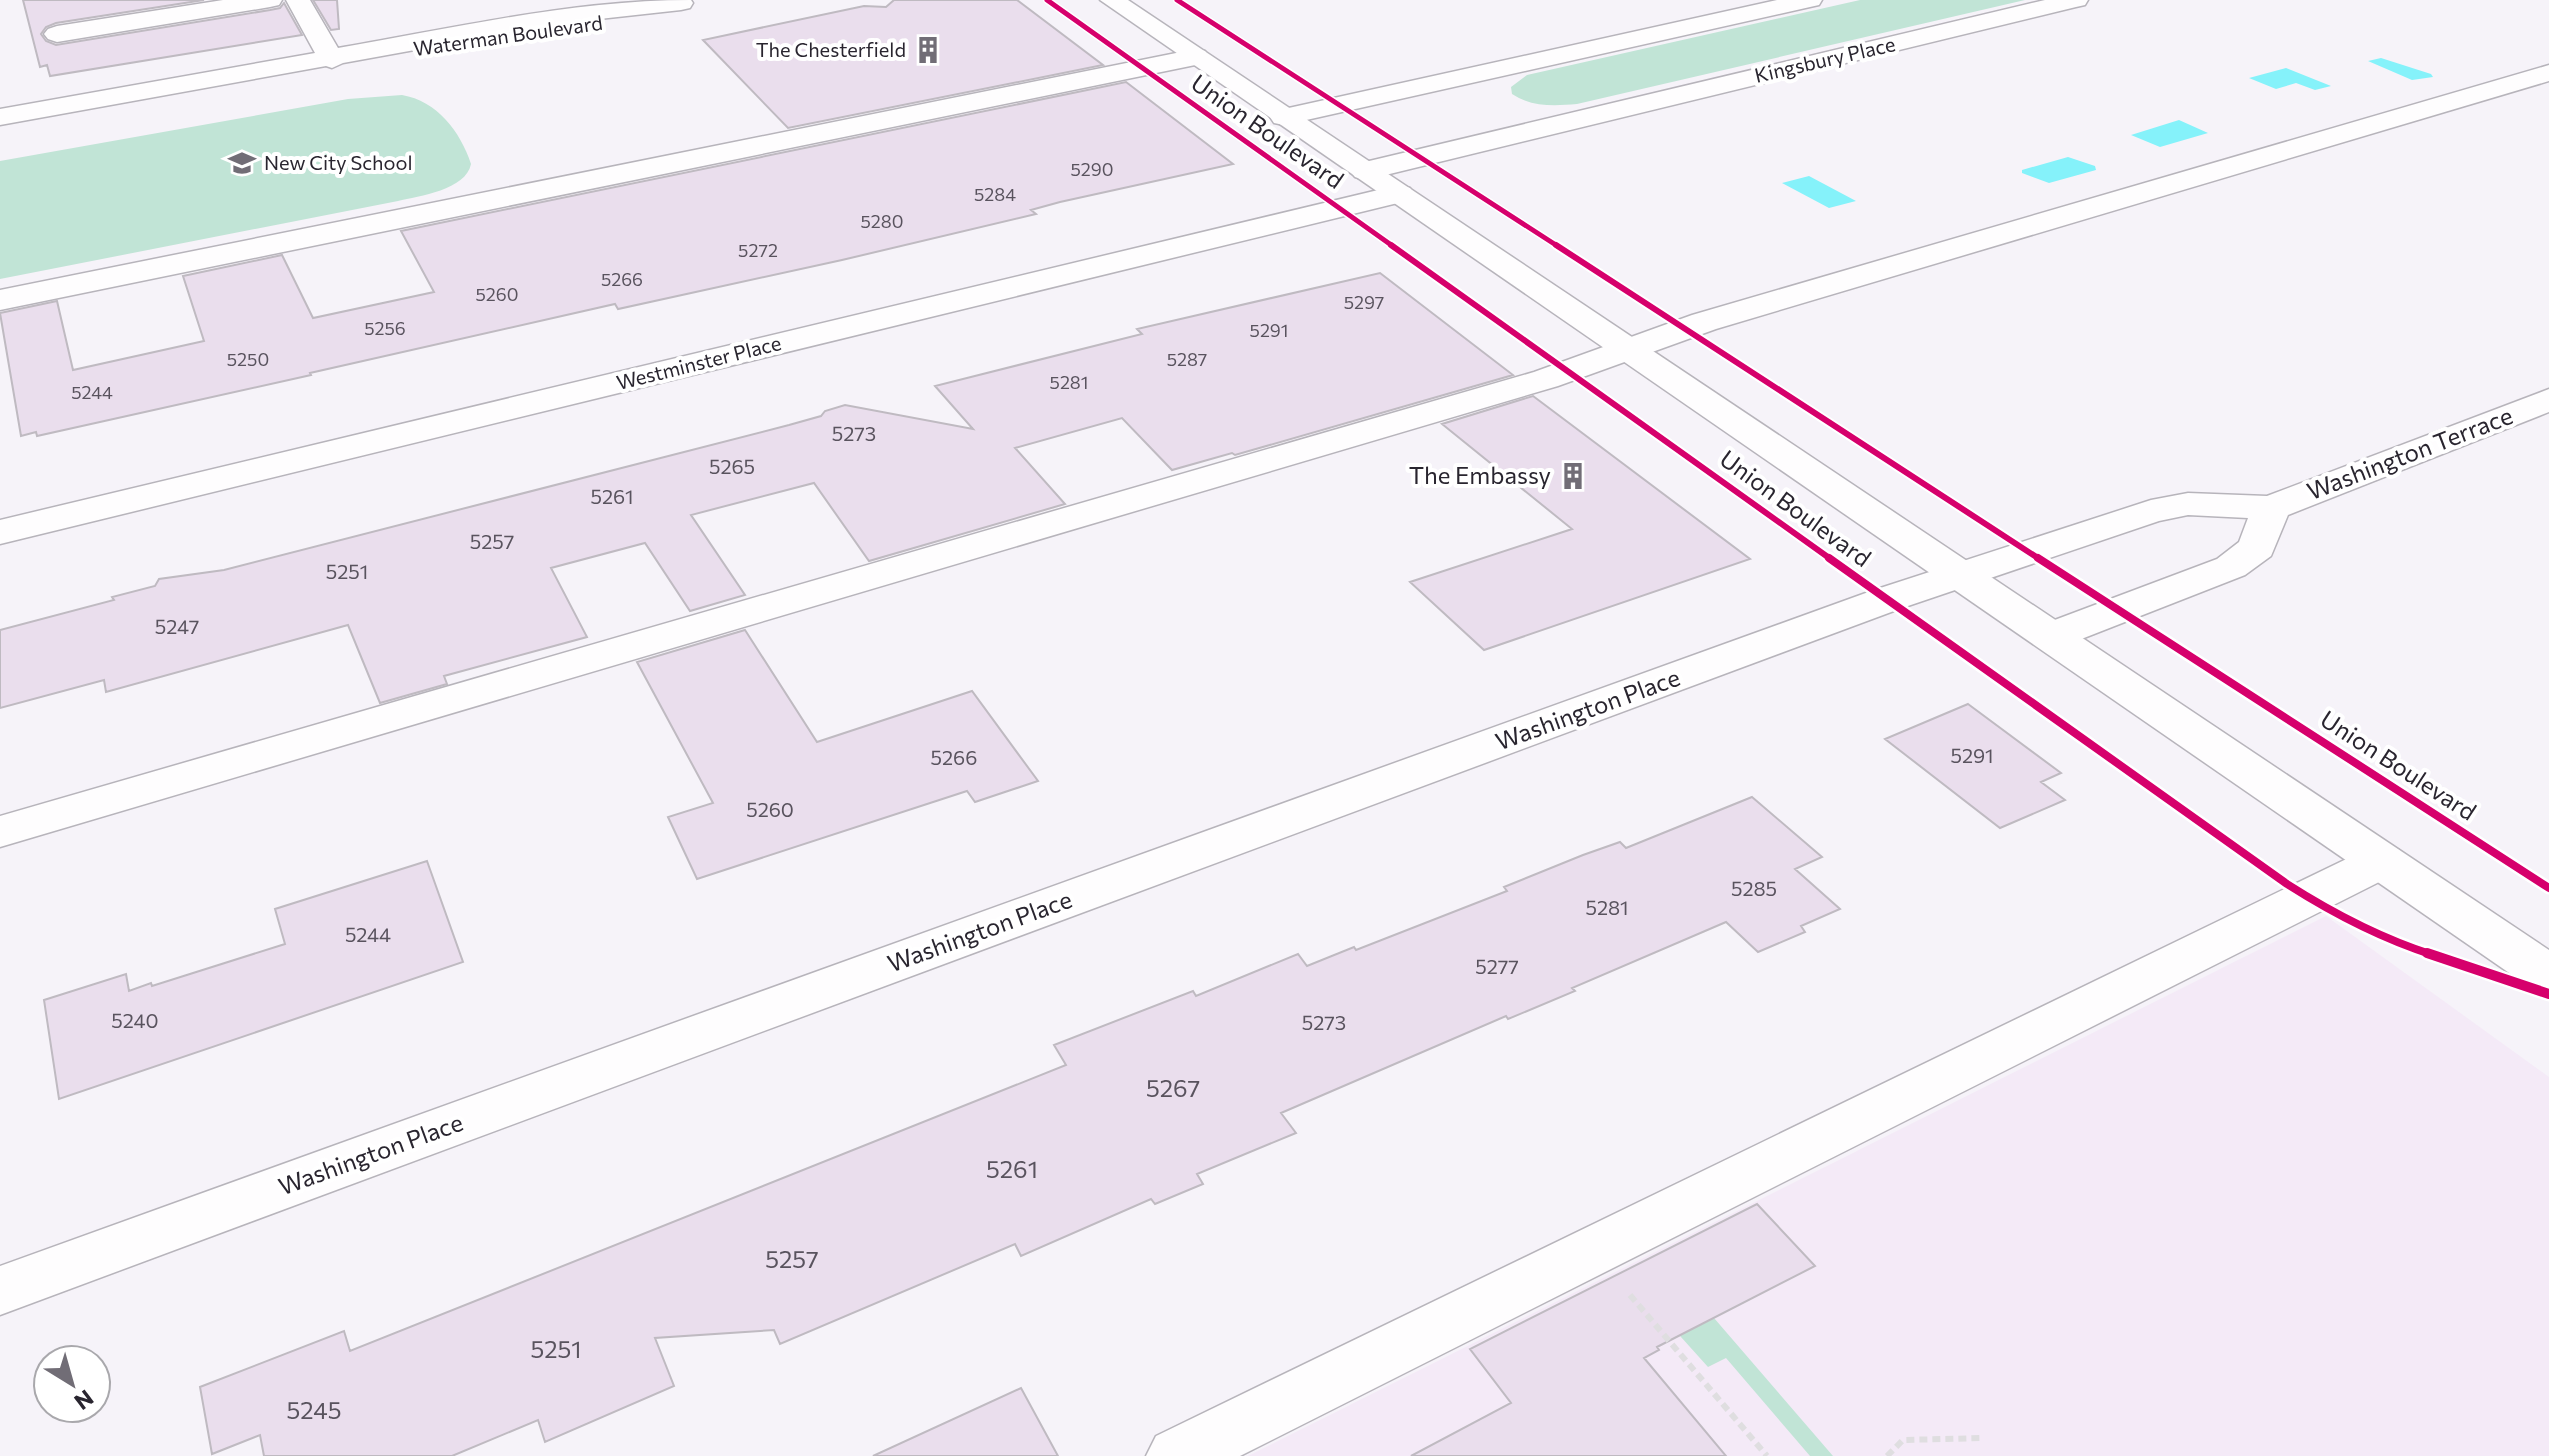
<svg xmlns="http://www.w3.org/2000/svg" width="2549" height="1456" font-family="Commissioner,sans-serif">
  <rect width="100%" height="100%" fill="#f6f3f9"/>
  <path fill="#f4eaf7" d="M 2326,916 L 2549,1077 L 2549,1456 L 1248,1456 Z"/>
  <path fill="#c1e4d6" d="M 1860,0 L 2025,0 L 1577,104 C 1553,106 1532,107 1512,94 L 1511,87 L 1527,75 Z
    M 402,95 C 437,101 460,131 471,164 C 466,190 419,196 398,201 L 0,279 L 0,161 L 348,99 Z
    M 1681,1308 L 1697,1327 L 1714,1318 L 1833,1456 L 1810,1456 L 1726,1358 L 1708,1367 L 1663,1317 Z"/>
  <path fill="#85f2fa" d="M 2381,58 L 2431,74 L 2433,77 L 2412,80 L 2368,61 Z
    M 2286,68 L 2331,86 L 2315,90 L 2296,83 L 2276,89 L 2249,78 Z
    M 2179,120 L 2208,133 L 2160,147 L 2131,135 Z
    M 2068,157 L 2095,166 L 2096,170 L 2049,183 L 2022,173 L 2022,170 Z
    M 1809,176 L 1856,201 L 1829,208 L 1782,183 Z"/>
  <path fill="#eadeed" stroke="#bfbac1" stroke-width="2" d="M 23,0 L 204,0 L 56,23 L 46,27 L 41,34 L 46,41 L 56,45 L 270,10 L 280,8 L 284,3 L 302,35 L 50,76 L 47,65 L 40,67 Z
    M 313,0 L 337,0 L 339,29 L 331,30 Z
    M 894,0 L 1017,0 L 1103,65 L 788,128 L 703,40 L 864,6 L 886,7 Z
    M 1126,82 L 1233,164 L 1060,202 L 1031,210 L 1036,214 L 842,260 L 618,309 L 615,304 L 310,373 L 311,375 L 37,436 L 36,432 L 21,436 L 0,313 L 57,301 L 73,370 L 204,341 L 183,276 L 282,255 L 313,318 L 434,292 L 401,231 Z
    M 1380,273 L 1513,375 L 1235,455 L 1232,453 L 1172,470 L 1122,418 L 1015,448 L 1065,504 L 869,561 L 814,483 L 691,515 L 745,595 L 690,611 L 645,543 L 551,568 L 587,637 L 444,676 L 447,684 L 380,703 L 348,625 L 106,692 L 104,680 L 0,708 L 0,630 L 114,600 L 112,597 L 155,586 L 159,579 L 224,570 L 789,425 L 821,416 L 825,411 L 845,405 L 973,429 L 935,386 L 1142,334 L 1137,329 Z
    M 1533,396 L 1750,559 L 1484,650 L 1410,582 L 1572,529 L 1442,424 Z
    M 745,630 L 817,742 L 972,691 L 1038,781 L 975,802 L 967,791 L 697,879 L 668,817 L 713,803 L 637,662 Z
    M 1968,704 L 2061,773 L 2041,782 L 2065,800 L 2000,828 L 1885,739 Z
    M 1752,797 L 1822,857 L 1795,869 L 1840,909 L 1801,926 L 1805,932 L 1758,952 L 1726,922 L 1572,988 L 1575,991 L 1508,1019 L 1506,1016 L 1281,1113 L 1296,1133 L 1197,1174 L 1203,1184 L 1155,1204 L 1151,1199 L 1021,1256 L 1015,1244 L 780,1344 L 774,1330 L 655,1338 L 674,1386 L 545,1442 L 538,1420 L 452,1456 L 264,1456 L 260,1435 L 212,1454 L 200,1387 L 344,1331 L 350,1351 L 1066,1065 L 1054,1045 L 1193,991 L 1196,996 L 1298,954 L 1307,966 L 1354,947 L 1356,950 L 1507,891 L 1504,887 L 1583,855 L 1620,842 L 1626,848 Z
    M 427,861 L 463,962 L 59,1099 L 44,1000 L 126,974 L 129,991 L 151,983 L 152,986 L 285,944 L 275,909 Z
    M 1757,1204 L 1815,1266 L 1657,1347 L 1659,1350 L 1644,1358 L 1726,1456 L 1411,1456 L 1511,1403 L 1470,1349 Z
    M 1021,1388 L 1058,1456 L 873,1456 Z"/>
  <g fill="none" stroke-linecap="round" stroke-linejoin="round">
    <g stroke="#b7b4bb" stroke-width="3">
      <path id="minor" d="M 223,0 L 282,0 L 279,5 L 270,7 L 57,42 L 48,39 L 44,34 L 48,29 L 57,26 Z
        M 286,0 L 310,0 L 338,48 C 455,28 572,0 691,0 L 693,3 L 690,8 L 681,10 L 563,23 L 343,63 L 332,68 L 326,66 L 0,125 L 0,109 L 315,53 Z
        M 1777,0 L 1822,0 L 1819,5 L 1810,7 L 1284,125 L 1274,123 L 1270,117 L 1274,111 L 1284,109 Z
        M 2045,0 L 2088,0 L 2085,5 L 2076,7 L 1365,180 L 1355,177 L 1350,171 L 1355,165 L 1365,162 Z
        M 1196,49 L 1205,51 L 1209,57 L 1205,63 L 0,310 L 0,290 Z
        M 2549,65 L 2549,81 L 1716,329 L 1558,386 L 0,847 L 0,816 L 1534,372 L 1692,315 Z
        M 1399,185 L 1410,188 L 1414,194 L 1410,200 L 0,544 L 0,520 Z
        M 2549,389 L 2549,412 L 2288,515 L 2271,556 L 2245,575 L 2066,645 L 2051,648 L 2036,645 L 2030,636 L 2036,627 L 2217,559 L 2239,542 L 2248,518 L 2188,515 L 2159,521 L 1902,608 L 0,1315 L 0,1266 L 1874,590 L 2151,500 L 2188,493 L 2267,496 Z
        M 2382,845 L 2399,850 L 2406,861 L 2399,872 L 1240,1456 L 1146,1456 L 1156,1436 L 2365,850 Z"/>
    </g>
    <g stroke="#b7b4bb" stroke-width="3">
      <path id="major" d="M 1100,0 L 1128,0 L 2549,950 L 2549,993 L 2531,988 Z"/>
    </g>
    <path stroke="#dfdee0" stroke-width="6" stroke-dasharray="8 5" stroke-linecap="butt" d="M 1630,1295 L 1767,1456
      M 1887,1456 L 1903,1440 L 1984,1438"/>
    <use href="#minor" fill="#fefdfe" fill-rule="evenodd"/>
    <use href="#major" fill="#fefdfe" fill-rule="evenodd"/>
    <g stroke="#fff" stroke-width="8">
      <path id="cycleway-far3" d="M 1047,0 L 1394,247
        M 1177,0 L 1559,247"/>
    </g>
    <g stroke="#fff" stroke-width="10">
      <path id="cycleway-far2" d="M 1391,245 L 1832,560
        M 1556,245 L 2041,560"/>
    </g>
    <g stroke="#fff" stroke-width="13">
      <path id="cycleway-far1" d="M 1829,558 L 2287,884 C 2334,914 2380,938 2433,955
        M 2038,558 L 2549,888"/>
    </g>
    <g stroke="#fff" stroke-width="15">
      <path id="cycleway" d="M 2427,953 L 2549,994"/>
    </g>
    <use href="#cycleway-far3" stroke="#d6006c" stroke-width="5"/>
    <use href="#cycleway-far2" stroke="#d6006c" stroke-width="6"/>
    <use href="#cycleway-far1" stroke="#d6006c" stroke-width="8"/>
    <use href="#cycleway" stroke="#d6006c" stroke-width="10"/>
  </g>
  <defs>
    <g id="building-bare" transform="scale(2.16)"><path d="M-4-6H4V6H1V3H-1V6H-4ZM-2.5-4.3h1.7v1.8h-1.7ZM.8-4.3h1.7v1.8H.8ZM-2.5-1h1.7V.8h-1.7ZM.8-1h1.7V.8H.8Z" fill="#716d76" stroke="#fff" stroke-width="2.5" paint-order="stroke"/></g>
    <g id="school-bare" transform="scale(2.16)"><path d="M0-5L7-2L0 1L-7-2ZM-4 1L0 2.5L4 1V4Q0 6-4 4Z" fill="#716d76" stroke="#fff" stroke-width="2.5" paint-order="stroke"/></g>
  </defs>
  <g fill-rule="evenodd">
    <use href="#building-bare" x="928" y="50"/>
    <use href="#school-bare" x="242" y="163"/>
    <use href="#building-bare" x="1573" y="476"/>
  </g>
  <g text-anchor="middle" stroke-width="8" stroke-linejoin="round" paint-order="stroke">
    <g font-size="18" fill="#59535e">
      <text x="1092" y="176">5290</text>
      <text x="995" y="201">5284</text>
      <text x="882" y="228">5280</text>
      <text x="758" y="257">5272</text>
      <text x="622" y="286">5266</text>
      <text x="497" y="301">5260</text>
      <text x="1364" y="309">5297</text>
      <text x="385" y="335">5256</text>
      <text x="1269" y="337">5291</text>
      <text x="248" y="366">5250</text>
      <text x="1187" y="366">5287</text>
      <text x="1069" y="389">5281</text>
      <text x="92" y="399">5244</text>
    </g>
    <g font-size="20" fill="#29252f" stroke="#fff">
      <text transform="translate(508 36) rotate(-8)" y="7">Waterman Boulevard</text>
      <text transform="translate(1825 60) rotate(-13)" y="7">Kingsbury Place</text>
      <text transform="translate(699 363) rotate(-14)" y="7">Westminster Place</text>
    </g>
    <g font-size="20" fill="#29252f" stroke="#fff" text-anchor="end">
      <text x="906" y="57">The Chesterfield</text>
      <text x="264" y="170" text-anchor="start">New City School</text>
    </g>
    <g font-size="20" fill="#59535e">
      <text x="854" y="441">5273</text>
      <text x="732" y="474">5265</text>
      <text x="612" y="504">5261</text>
      <text x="492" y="549">5257</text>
      <text x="347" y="579">5251</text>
      <text x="177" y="634">5247</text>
      <text x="1972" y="763">5291</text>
      <text x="954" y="765">5266</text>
      <text x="770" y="817">5260</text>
      <text x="1754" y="896">5285</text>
      <text x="1607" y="915">5281</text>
      <text x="368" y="942">5244</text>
      <text x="1497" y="974">5277</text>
      <text x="135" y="1028">5240</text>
      <text x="1324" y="1030">5273</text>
    </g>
    <g font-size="24" fill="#29252f" stroke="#fff">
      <text transform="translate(1267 132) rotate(35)" y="8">Union Boulevard</text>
      <text transform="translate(2410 454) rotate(-21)" y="8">Washington Terrace</text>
      <text transform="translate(1795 509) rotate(36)" y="8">Union Boulevard</text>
      <text transform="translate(1588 710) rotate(-20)" y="8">Washington Place</text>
      <text transform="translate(2398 766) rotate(33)" y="8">Union Boulevard</text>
      <text transform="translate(980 932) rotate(-20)" y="8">Washington Place</text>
      <text transform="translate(371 1155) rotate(-20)" y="8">Washington Place</text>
    </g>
    <g font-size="24" fill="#29252f" stroke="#fff" text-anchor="end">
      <text x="1551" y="484">The Embassy</text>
    </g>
    <g font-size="24" fill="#59535e">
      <text x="1173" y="1097">5267</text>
      <text x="1012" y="1178">5261</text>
      <text x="792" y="1268">5257</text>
      <text x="556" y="1358">5251</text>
      <text x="314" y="1419">5245</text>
    </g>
  </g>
  <g transform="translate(72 1384) rotate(143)"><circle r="38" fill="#ffffff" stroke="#a9a8ac" stroke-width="2"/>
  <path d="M0-6L14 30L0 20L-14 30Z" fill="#716d76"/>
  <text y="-12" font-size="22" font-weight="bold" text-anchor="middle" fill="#29252f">N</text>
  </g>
</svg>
